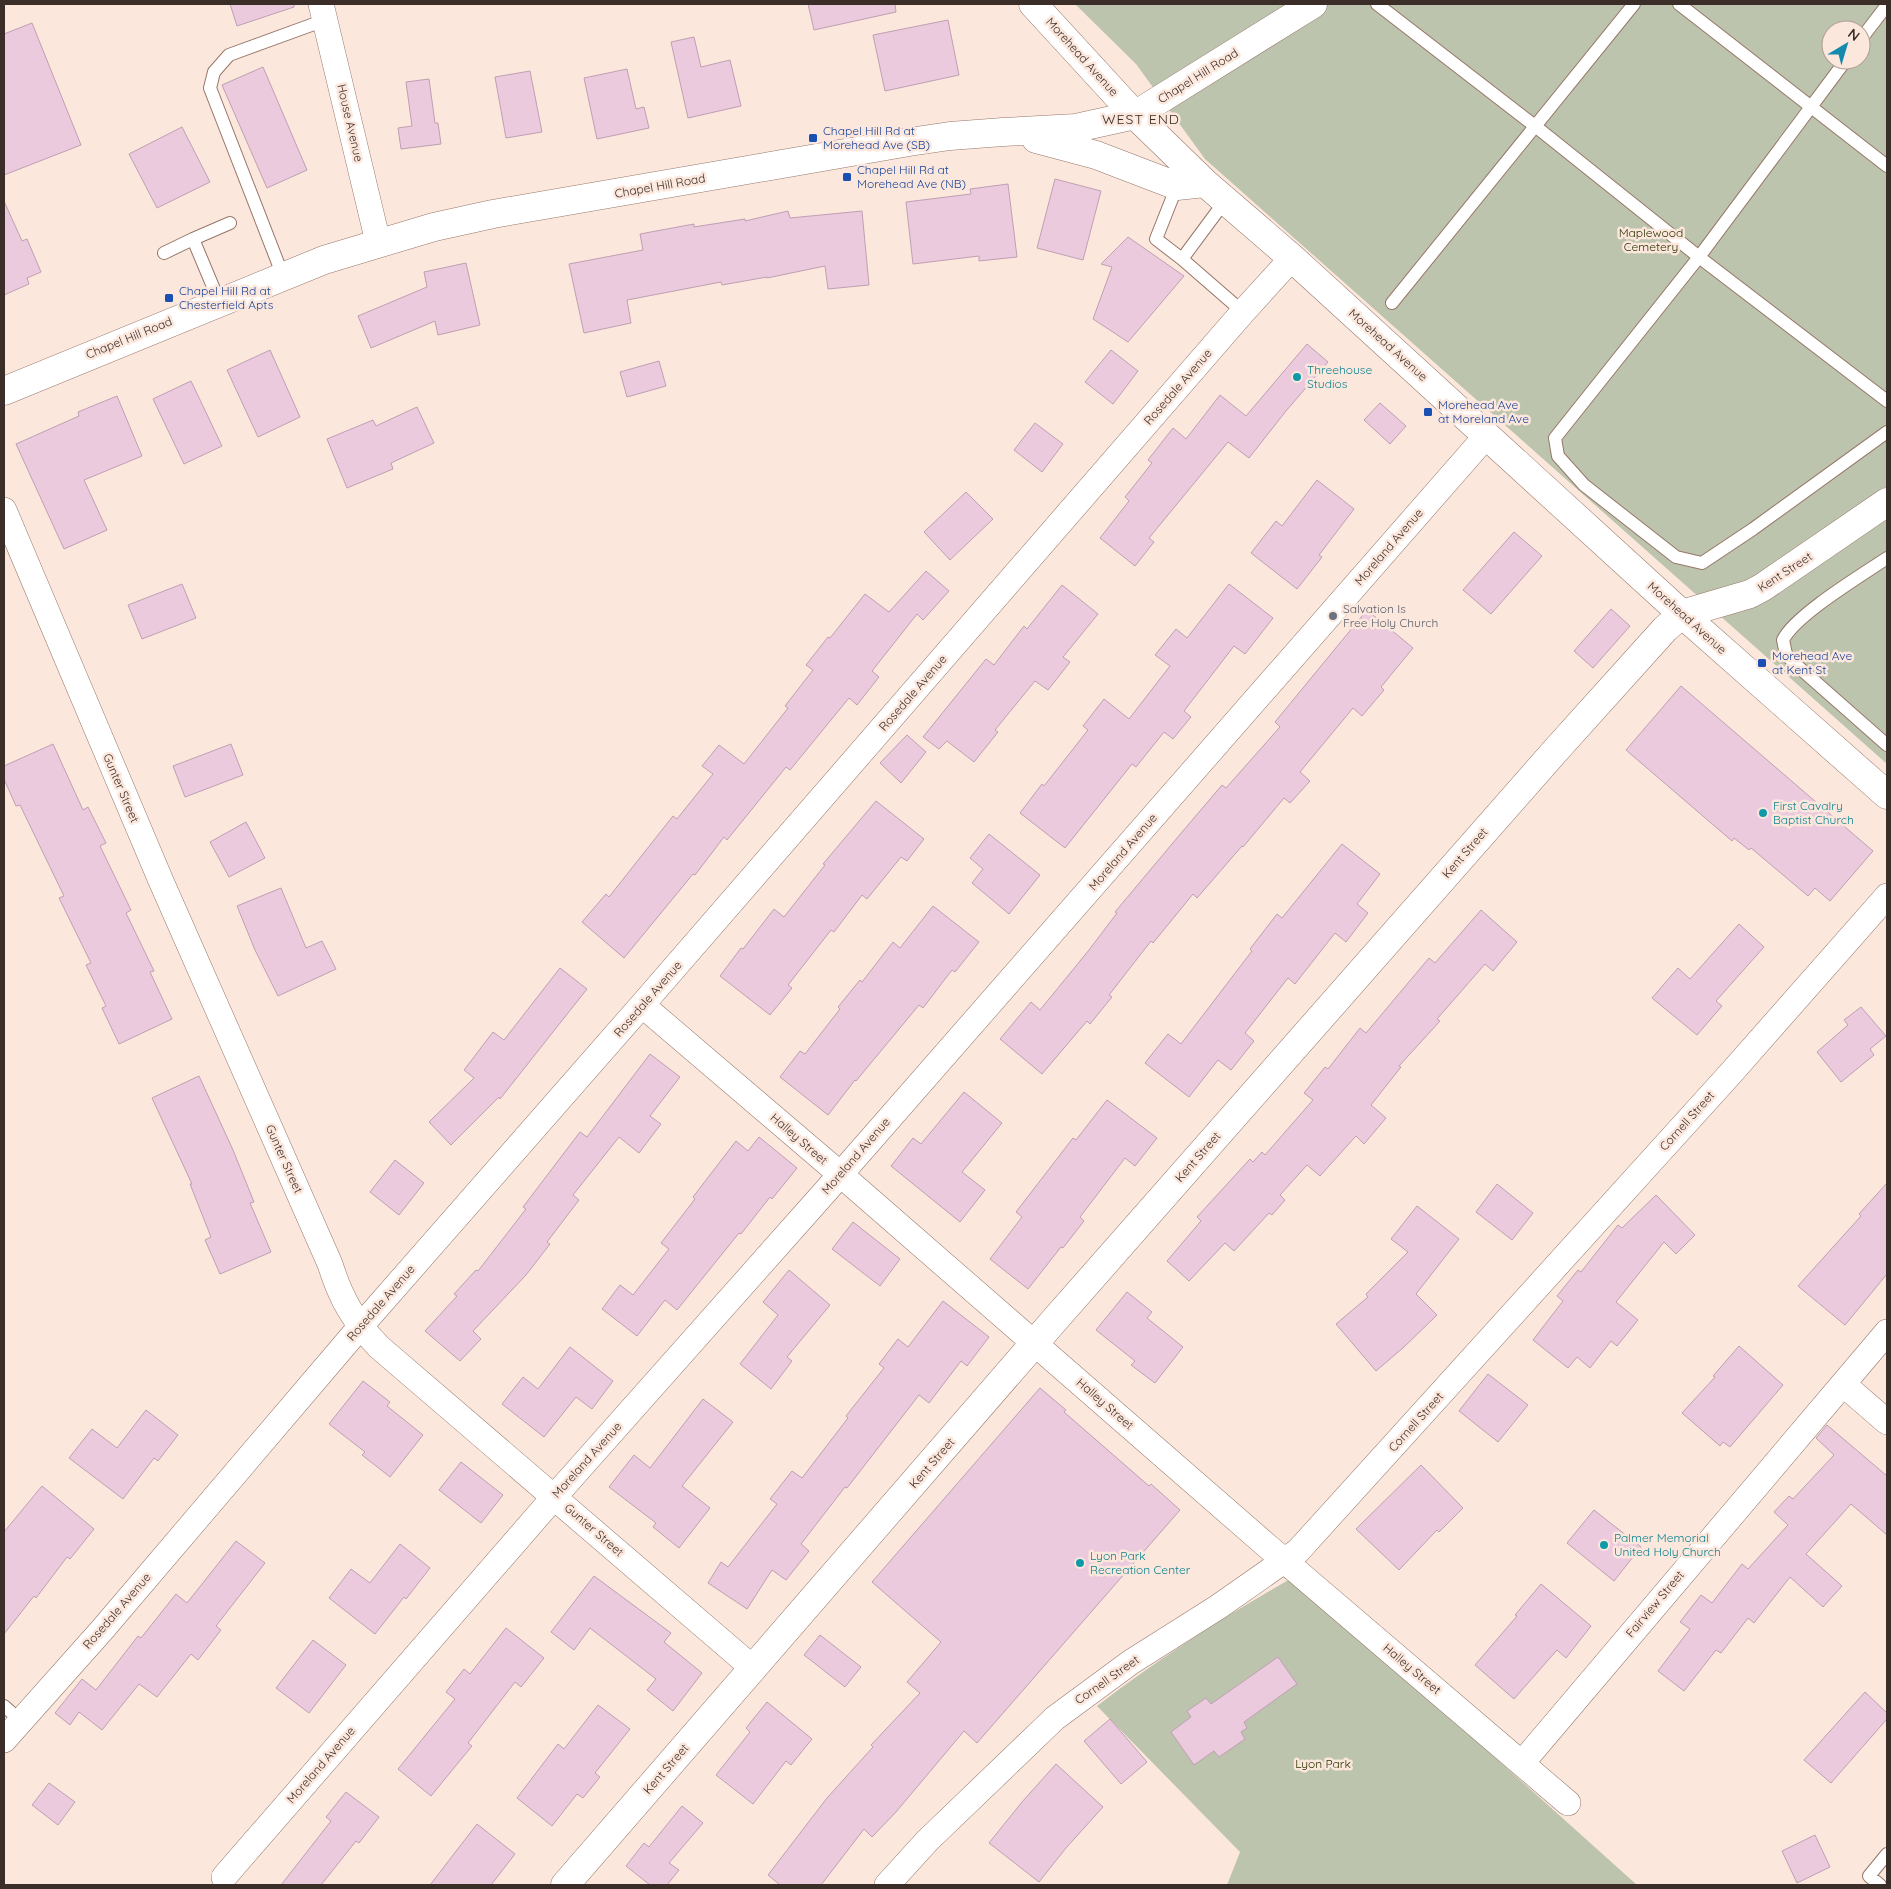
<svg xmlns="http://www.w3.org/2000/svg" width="1891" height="1889" font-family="Quicksand,sans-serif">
  <rect width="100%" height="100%" fill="#fce7dd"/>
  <path fill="#bdc4ae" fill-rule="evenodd" d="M 1075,4 L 1887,4 L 1887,764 L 1205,159 L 1136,64 ZM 1831,30 L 1861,30 L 1861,60 L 1831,60 Z
    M 1294,1577 L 1637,1885 L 1227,1885 L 1240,1852 L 1097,1706 C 1160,1658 1225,1616 1294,1577 Z"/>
  <path fill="#ebcade" stroke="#bf9fb2" d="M 230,4 L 294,4 L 294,7 L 237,26 Z
    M 808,4 L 895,4 L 896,12 L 814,30 Z
    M 948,20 L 959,75 L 885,91 L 873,35 Z
    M 32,23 L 81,145 L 4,175 L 4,34 Z
    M 694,37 L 701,67 L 730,60 L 741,106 L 688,118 L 671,42 Z
    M 263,67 L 307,170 L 267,188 L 222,85 Z
    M 627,69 L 636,109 L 644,107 L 649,128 L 597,139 L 584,78 Z
    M 530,71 L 542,132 L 506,138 L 495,77 Z
    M 429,79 L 435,123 L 438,123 L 441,144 L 401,149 L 398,128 L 412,126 L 406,82 Z
    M 182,127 L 210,182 L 157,208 L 129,154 Z
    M 1055,179 L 1101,191 L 1083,260 L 1037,248 Z
    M 1008,184 L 1017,257 L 979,261 L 979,256 L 913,264 L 906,202 L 971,194 L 970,189 Z
    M 4,201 L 22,241 L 27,239 L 41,272 L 27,278 L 29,284 L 4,295 Z
    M 788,211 L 790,218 L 862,211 L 869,285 L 828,289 L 825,266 L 767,278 L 767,277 L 722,285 L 721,282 L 627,300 L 631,323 L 584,333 L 569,264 L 643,250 L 640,234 L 694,224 L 694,227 L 745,219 L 745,221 Z
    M 1128,237 L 1184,276 L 1128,342 L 1093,319 L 1112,267 L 1101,264 Z
    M 466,263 L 480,325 L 438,335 L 435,321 L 371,348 L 358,316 L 427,287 L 424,272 Z
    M 1307,344 L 1328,362 L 1286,411 L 1249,458 L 1228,442 L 1149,538 L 1154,542 L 1135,566 L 1100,538 L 1129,501 L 1125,497 L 1152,463 L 1148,460 L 1173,428 L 1186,439 L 1220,395 L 1246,416 Z
    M 270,350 L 300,417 L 258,437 L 227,370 Z
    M 1111,350 L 1138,371 L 1113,404 L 1085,382 Z
    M 659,361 L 666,386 L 627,397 L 620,372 Z
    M 191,381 L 222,446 L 184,464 L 153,399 Z
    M 117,396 L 142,456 L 84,480 L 107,530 L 64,549 L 16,444 L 79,416 L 78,412 Z
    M 1380,403 L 1406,426 L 1390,444 L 1364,420 Z
    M 417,407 L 434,443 L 391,463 L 393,469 L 347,488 L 327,439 L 373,420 L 376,426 Z
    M 1035,423 L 1063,444 L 1042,472 L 1014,450 Z
    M 1317,480 L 1354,509 L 1319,555 L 1322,557 L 1297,589 L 1251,553 L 1276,521 L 1282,526 Z
    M 966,492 L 993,519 L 950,560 L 924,532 Z
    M 1514,532 L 1542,556 L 1491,614 L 1463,590 Z
    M 926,571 L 949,591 L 923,620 L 917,614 L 872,671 L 879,677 L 857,705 L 849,698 L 790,770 L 786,767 L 727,840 L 724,837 L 695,875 L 693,874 L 624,958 L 582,922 L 606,894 L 609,897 L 673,816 L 677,819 L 713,774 L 702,766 L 719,745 L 744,764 L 788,708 L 785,706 L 813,670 L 806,665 L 828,637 L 830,638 L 865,594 L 889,612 Z
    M 182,584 L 196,618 L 142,639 L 128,605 Z
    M 1229,584 L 1273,618 L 1245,654 L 1234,646 L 1184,711 L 1191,717 L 1173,739 L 1164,732 L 1136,767 L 1132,764 L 1065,848 L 1020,813 L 1042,784 L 1044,786 L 1088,730 L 1083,726 L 1104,699 L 1129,719 L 1170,666 L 1155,655 L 1176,629 L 1187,638 Z
    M 1062,585 L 1098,614 L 1063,657 L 1070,662 L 1048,690 L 1035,681 L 995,730 L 998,732 L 974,762 L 947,741 L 939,749 L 923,737 L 986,659 L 994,665 L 1024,626 L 1027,629 Z
    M 1611,609 L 1630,626 L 1593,668 L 1574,651 Z
    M 1367,610 L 1413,648 L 1381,687 L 1384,690 L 1362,716 L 1353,708 L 1300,772 L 1310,781 L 1290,803 L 1284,798 L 1243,847 L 1242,846 L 1197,898 L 1193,894 L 1153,943 L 1151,941 L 1109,995 L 1112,997 L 1090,1024 L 1087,1021 L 1042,1074 L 1000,1039 L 1031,1002 L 1040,1010 L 1089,950 L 1117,913 L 1115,912 L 1177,838 L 1222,785 L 1226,788 L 1280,727 L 1275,722 Z
    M 1681,686 L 1873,851 L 1830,901 L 1815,888 L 1808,896 L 1751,848 L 1749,850 L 1734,838 L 1732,841 L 1626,750 Z
    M 907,735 L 926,752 L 901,783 L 880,763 Z
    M 53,744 L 83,810 L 88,807 L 106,843 L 100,846 L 131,910 L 126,913 L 154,971 L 150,972 L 172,1019 L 119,1044 L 102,1008 L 106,1006 L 86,965 L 91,963 L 59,898 L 64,896 L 20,805 L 16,806 L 4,779 L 4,766 Z
    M 231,744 L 243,775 L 185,797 L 173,766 Z
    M 876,801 L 924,839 L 907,861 L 901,857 L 867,899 L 862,895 L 834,932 L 831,930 L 788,985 L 792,988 L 770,1015 L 720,976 L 741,948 L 743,949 L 774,909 L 784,917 L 825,865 L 823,864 Z
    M 246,822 L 265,858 L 229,877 L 210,842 Z
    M 989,834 L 1040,875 L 1009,914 L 972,883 L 983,869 L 970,858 Z
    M 1342,844 L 1380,874 L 1357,904 L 1368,913 L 1346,942 L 1335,933 L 1295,984 L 1288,978 L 1245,1033 L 1254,1041 L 1231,1070 L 1218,1060 L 1189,1097 L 1145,1063 L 1168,1034 L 1181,1044 L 1252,951 L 1250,949 L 1277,914 L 1282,918 Z
    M 281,888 L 306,948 L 322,941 L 336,969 L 278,996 L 255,950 L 237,906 Z
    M 933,906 L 979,942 L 955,972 L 952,970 L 923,1008 L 919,1005 L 856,1081 L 855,1080 L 828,1115 L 780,1077 L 800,1051 L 805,1054 L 840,1009 L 838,1007 L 860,980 L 862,982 L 893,942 L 900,948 Z
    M 1481,910 L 1517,942 L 1493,971 L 1485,964 L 1437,1019 L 1440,1021 L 1399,1066 L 1401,1067 L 1371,1105 L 1386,1118 L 1364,1144 L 1356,1136 L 1320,1176 L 1307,1165 L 1280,1195 L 1285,1200 L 1272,1215 L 1269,1213 L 1234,1251 L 1225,1243 L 1189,1281 L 1167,1261 L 1201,1221 L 1197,1217 L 1250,1159 L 1253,1162 L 1262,1152 L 1265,1155 L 1313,1100 L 1304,1093 L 1325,1067 L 1328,1069 L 1360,1028 L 1366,1033 L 1429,958 L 1435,963 Z
    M 1739,924 L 1764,947 L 1716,1001 L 1722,1006 L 1697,1035 L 1652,998 L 1678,968 L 1690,979 Z
    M 560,968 L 587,989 L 500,1099 L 499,1097 L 451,1145 L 429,1122 L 474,1078 L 464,1070 L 493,1032 L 504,1040 Z
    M 1861,1007 L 1886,1036 L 1870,1049 L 1874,1055 L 1841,1082 L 1817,1052 L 1848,1025 L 1844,1020 Z
    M 650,1054 L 680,1077 L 650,1116 L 661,1124 L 639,1153 L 619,1137 L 573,1195 L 579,1200 L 547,1242 L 550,1244 L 526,1275 L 473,1331 L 481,1339 L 460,1361 L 425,1331 L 457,1296 L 454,1294 L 476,1270 L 478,1271 L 526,1209 L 523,1207 L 580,1132 L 587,1137 Z
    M 199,1076 L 233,1150 L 254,1202 L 250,1203 L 271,1252 L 220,1274 L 205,1240 L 211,1237 L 190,1184 L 192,1184 L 152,1098 Z
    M 964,1092 L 1002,1123 L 962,1172 L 985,1190 L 960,1222 L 891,1166 L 913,1138 L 921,1144 Z
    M 1107,1100 L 1157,1138 L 1135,1166 L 1125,1158 L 1080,1217 L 1084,1221 L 1063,1248 L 1061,1247 L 1028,1289 L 990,1259 L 1022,1217 L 1016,1212 L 1073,1138 L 1076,1140 Z
    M 759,1137 L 797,1168 L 772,1199 L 770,1197 L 741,1234 L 739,1233 L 677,1310 L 665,1300 L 637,1336 L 602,1309 L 620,1285 L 633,1295 L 669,1249 L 661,1243 L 695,1199 L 693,1197 L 736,1141 L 748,1151 Z
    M 395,1160 L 424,1183 L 399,1215 L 370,1192 Z
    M 1887,1183 L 1887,1274 L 1845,1325 L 1798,1286 L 1861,1216 L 1859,1214 Z
    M 1497,1184 L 1533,1213 L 1512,1240 L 1476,1212 Z
    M 1656,1195 L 1695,1235 L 1676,1254 L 1664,1242 L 1616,1302 L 1638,1320 L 1617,1346 L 1611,1341 L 1590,1368 L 1577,1357 L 1568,1368 L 1533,1340 L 1563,1301 L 1557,1296 L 1578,1270 L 1581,1272 L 1618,1225 L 1622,1228 Z
    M 1417,1206 L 1459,1239 L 1416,1294 L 1437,1315 L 1404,1347 L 1376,1371 L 1336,1324 L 1368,1297 L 1366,1294 L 1408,1252 L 1391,1239 Z
    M 853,1222 L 900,1259 L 880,1286 L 832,1249 Z
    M 789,1270 L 830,1305 L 787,1357 L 792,1361 L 771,1389 L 740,1364 L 778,1315 L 763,1302 Z
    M 1127,1292 L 1152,1312 L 1147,1318 L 1183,1347 L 1155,1383 L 1131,1365 L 1135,1361 L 1096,1330 Z
    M 943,1301 L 989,1337 L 967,1366 L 961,1361 L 929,1403 L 919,1395 L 847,1488 L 845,1487 L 801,1544 L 809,1551 L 786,1580 L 772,1570 L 747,1609 L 708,1583 L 721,1562 L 728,1567 L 777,1504 L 770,1499 L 792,1471 L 802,1478 L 848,1418 L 846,1416 L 884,1368 L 879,1364 L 898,1339 L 908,1347 Z
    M 1739,1346 L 1783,1385 L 1730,1447 L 1723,1442 L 1720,1446 L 1682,1413 L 1715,1377 L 1713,1376 Z
    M 570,1347 L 613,1381 L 592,1409 L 576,1397 L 544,1437 L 502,1404 L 523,1377 L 538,1389 Z
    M 1488,1374 L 1528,1405 L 1498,1442 L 1459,1411 Z
    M 363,1381 L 390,1402 L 387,1406 L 423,1435 L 390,1477 L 362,1455 L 365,1452 L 329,1424 Z
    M 1040,1388 L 1066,1410 L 1064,1412 L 1149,1486 L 1151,1484 L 1180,1510 L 977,1743 L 964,1731 L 896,1812 L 872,1837 L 864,1829 L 821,1885 L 780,1885 L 768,1875 L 827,1798 L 873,1747 L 871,1745 L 920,1693 L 907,1682 L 941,1642 L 872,1582 Z
    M 703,1399 L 733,1422 L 682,1486 L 710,1508 L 679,1548 L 653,1527 L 656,1523 L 609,1487 L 634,1455 L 650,1468 Z
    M 146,1410 L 178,1435 L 158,1461 L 154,1458 L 123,1499 L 69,1458 L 92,1429 L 117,1448 Z
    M 1827,1425 L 1887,1476 L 1887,1535 L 1851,1504 L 1806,1554 L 1842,1586 L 1823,1607 L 1790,1577 L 1754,1623 L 1748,1618 L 1721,1653 L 1716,1650 L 1684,1691 L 1658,1671 L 1690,1629 L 1680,1622 L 1701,1595 L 1712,1603 L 1742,1564 L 1748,1569 L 1788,1525 L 1774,1512 L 1789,1496 L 1793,1499 L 1834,1455 L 1816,1438 Z
    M 461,1462 L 503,1495 L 481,1523 L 439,1490 Z
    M 1421,1465 L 1463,1508 L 1439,1532 L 1437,1530 L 1399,1570 L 1356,1529 Z
    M 42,1486 L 94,1529 L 70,1559 L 67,1557 L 36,1598 L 34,1596 L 4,1634 L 4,1532 Z
    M 1594,1510 L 1641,1547 L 1614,1581 L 1567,1543 Z
    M 236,1541 L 265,1563 L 216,1626 L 221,1630 L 198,1660 L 191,1654 L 157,1697 L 139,1684 L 102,1730 L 79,1712 L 70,1725 L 55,1713 L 82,1679 L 96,1690 L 138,1636 L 141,1638 L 176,1594 L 187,1603 Z
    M 400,1544 L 430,1568 L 406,1599 L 404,1597 L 375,1634 L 329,1598 L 351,1569 L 370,1583 Z
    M 594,1576 L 671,1633 L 664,1642 L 702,1673 L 673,1711 L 647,1690 L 656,1679 L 590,1628 L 574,1650 L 551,1632 Z
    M 1541,1584 L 1591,1626 L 1566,1658 L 1557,1650 L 1514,1699 L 1475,1665 L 1517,1616 L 1515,1615 Z
    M 506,1628 L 544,1658 L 521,1687 L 515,1682 L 468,1743 L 472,1746 L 431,1796 L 398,1769 L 455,1699 L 446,1692 L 464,1669 L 470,1674 Z
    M 820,1635 L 861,1667 L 845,1687 L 804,1655 Z
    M 313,1640 L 346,1665 L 309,1713 L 276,1688 Z
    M 1278,1657 L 1297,1684 L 1244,1722 L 1247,1728 L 1241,1732 L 1245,1739 L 1219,1757 L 1214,1751 L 1194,1765 L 1171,1732 L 1191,1717 L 1187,1711 L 1206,1698 L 1211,1704 Z
    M 1865,1692 L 1887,1713 L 1887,1719 L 1831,1783 L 1804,1760 Z
    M 767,1702 L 812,1739 L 791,1765 L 786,1761 L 753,1804 L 716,1775 L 750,1732 L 746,1728 Z
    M 598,1705 L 630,1729 L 595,1773 L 600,1777 L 583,1798 L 577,1794 L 552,1826 L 517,1798 L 558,1744 L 564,1749 Z
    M 1110,1719 L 1147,1762 L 1121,1784 L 1084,1741 Z
    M 1056,1764 L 1103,1807 L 1066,1848 L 1039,1882 L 989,1843 L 1022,1802 Z
    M 49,1783 L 75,1802 L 58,1825 L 32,1805 Z
    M 346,1792 L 379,1817 L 359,1843 L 356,1841 L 321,1885 L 281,1885 L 331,1821 L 326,1817 Z
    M 682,1806 L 703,1823 L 669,1863 L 679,1870 L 667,1885 L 650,1885 L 626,1866 L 644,1843 L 649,1847 Z
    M 477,1824 L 515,1854 L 491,1885 L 430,1885 Z
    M 1815,1835 L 1830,1867 L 1797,1883 L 1782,1851 Z"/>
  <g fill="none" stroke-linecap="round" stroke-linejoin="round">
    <g stroke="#967768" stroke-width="14">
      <path id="service" d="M 1377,4 L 1535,126 L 1699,257 L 1887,401
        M 1679,4 L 1887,166
        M 1861,39 L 1884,9
        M 1846,60 L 1699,257 L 1555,438 L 1558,456 L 1584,485 L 1676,557 L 1702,563 L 1753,529 L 1887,432
        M 1177,186 L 1156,239 L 1182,259 L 1243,312
        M 164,253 L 193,239
        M 1182,259 L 1225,201
        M 283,276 L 210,88 L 214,72 L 229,55 L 325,20
        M 219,301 L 193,239 L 230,223
        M 1392,303 L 1634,4
        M 1887,558 C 1862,575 1795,615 1783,640 L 1786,654 L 1794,663 L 1887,745
        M 4,1706 L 21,1721
        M 1880,1885 L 1869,1876 L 1887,1854"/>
    </g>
    <g stroke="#967768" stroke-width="26">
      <path id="minor" d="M 321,4 L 378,242
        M 4,510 L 161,881 L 330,1264 C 341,1299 353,1320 379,1347 L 754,1669
        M 642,1005 L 840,1174 L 1266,1545 L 1568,1803
        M 1843,1384 L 1887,1422
        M 4,1740 L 102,1630 L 360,1327 L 642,1005 L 1243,312 L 1292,258
        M 1522,1763 L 1887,1332
        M 224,1877 L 555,1496 L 825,1192 L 1487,435
        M 887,1885 L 927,1841 L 1055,1718 L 1131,1662 L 1218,1607 L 1298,1551 L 1731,1073 L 1887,896"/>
    </g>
    <g stroke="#967768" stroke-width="29">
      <path id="tertiary" d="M 1033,4 L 1135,115 L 1205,183 L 1292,258 L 1682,614 L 1887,795
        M 1036,139 L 1096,155 L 1177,186 L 1205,183
        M 4,391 L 324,260 L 434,227 L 493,214 L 909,142 L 950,136 L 1003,132 L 1076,128 L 1135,115 L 1313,4
        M 565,1885 L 1052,1323 L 1556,750 L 1665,629 L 1682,614 L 1750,594 L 1763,587 L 1887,502"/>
    </g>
    <use href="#service" stroke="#fff" stroke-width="12"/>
    <use href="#minor" stroke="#fff" stroke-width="25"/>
    <use href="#tertiary" stroke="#fff" stroke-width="28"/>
  </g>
  <g fill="#1a4fb4" stroke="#fce7dd" stroke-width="2">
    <rect x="808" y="133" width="10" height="10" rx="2.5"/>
    <rect x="842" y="172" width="10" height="10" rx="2.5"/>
    <rect x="164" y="293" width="10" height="10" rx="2.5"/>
    <rect x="1423" y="407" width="10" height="10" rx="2.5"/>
    <rect x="1757" y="658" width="10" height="10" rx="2.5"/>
  </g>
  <g fill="#0f9aa8" stroke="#fce7dd" stroke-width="2">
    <circle cx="1297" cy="377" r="5"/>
    <circle cx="1763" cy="813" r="5"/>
    <circle cx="1604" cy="1545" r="5"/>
    <circle cx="1080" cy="1563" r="5"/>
  </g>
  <circle fill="#6b7280" stroke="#fce7dd" stroke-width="2" cx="1333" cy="616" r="5"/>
  <g text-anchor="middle" stroke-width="5" stroke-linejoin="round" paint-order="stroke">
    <g font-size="12" fill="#3b2e28" stroke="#fce7dd">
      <text transform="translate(1082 57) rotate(48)" y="4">Morehead Avenue</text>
      <text transform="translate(1198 76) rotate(-32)" y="4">Chapel Hill Road</text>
      <text transform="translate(350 123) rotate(77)" y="4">House Avenue</text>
      <text transform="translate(660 186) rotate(-10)" y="4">Chapel Hill Road</text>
      <text transform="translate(129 338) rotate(-22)" y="4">Chapel Hill Road</text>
      <text transform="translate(1388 345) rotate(42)" y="4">Morehead Avenue</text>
      <text transform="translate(1178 387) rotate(-49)" y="4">Rosedale Avenue</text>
      <text transform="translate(1389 547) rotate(-49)" y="4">Moreland Avenue</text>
      <text transform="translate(1785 572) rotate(-33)" y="4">Kent Street</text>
      <text transform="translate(1687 618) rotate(42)" y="4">Morehead Avenue</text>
      <text transform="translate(913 693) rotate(-49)" y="4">Rosedale Avenue</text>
      <text transform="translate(121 788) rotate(67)" y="4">Gunter Street</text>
      <text transform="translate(1123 852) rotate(-49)" y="4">Moreland Avenue</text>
      <text transform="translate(1465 853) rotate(-49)" y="4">Kent Street</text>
      <text transform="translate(648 999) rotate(-49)" y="4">Rosedale Avenue</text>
      <text transform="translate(1687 1121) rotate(-48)" y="4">Cornell Street</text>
      <text transform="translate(799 1139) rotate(41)" y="4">Halley Street</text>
      <text transform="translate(856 1156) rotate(-49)" y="4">Moreland Avenue</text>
      <text transform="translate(1198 1157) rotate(-49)" y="4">Kent Street</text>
      <text transform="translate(284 1159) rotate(66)" y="4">Gunter Street</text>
      <text transform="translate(381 1303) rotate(-49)" y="4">Rosedale Avenue</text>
      <text transform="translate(1105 1404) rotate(41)" y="4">Halley Street</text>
      <text transform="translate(1416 1422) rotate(-48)" y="4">Cornell Street</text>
      <text transform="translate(587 1460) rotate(-48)" y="4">Moreland Avenue</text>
      <text transform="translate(932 1463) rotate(-49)" y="4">Kent Street</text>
      <text transform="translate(594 1530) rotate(41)" y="4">Gunter Street</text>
      <text transform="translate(1655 1604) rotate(-50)" y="4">Fairview Street</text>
      <text transform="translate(117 1611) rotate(-49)" y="4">Rosedale Avenue</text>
      <text transform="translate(1412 1669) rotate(40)" y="4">Halley Street</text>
      <text transform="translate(1107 1680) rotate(-35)" y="4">Cornell Street</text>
      <text transform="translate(321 1765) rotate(-49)" y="4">Moreland Avenue</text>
      <text transform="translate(666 1769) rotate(-49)" y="4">Kent Street</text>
    </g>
    <g font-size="12" fill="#164399" stroke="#fce7dd" text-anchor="start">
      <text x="823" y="135">Chapel Hill Rd at<tspan x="823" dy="14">Morehead Ave (SB)</tspan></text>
      <text x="857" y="174">Chapel Hill Rd at<tspan x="857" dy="14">Morehead Ave (NB)</tspan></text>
      <text x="179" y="295">Chapel Hill Rd at<tspan x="179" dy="14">Chesterfield Apts</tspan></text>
      <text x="1438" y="409">Morehead Ave<tspan x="1438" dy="14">at Moreland Ave</tspan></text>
      <text x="1772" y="660">Morehead Ave<tspan x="1772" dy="14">at Kent St</tspan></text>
    </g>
    <g font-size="12" fill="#293400" stroke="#fce7dd">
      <text x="1651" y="237">Maplewood<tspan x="1651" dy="14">Cemetery</tspan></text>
      <text x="1323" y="1768">Lyon Park</text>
    </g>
    <g font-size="12" fill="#0d838f" stroke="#fce7dd" text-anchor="start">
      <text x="1307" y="374">Threehouse<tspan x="1307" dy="14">Studios</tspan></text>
      <text x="1773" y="810">First Cavalry<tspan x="1773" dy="14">Baptist Church</tspan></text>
      <text x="1614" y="1542">Palmer Memorial<tspan x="1614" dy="14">United Holy Church</tspan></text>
      <text x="1090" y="1560">Lyon Park<tspan x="1090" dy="14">Recreation Center</tspan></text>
    </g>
    <g font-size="12" fill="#5b616d" stroke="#fce7dd" text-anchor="start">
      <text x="1343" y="613">Salvation Is<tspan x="1343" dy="14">Free Holy Church</tspan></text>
    </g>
    <g font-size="14" letter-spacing="1" fill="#3b2e28" stroke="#fce7dd">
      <text x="1141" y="124">WEST END</text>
    </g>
  </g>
  <rect width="1891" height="1889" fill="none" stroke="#3b2e28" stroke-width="10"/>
  <g transform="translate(1846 45) rotate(38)"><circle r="24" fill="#fce7dd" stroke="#af9d95"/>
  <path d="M0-4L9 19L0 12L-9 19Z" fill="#158aae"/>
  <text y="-8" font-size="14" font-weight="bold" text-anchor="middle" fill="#3b2e28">N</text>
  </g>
</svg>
